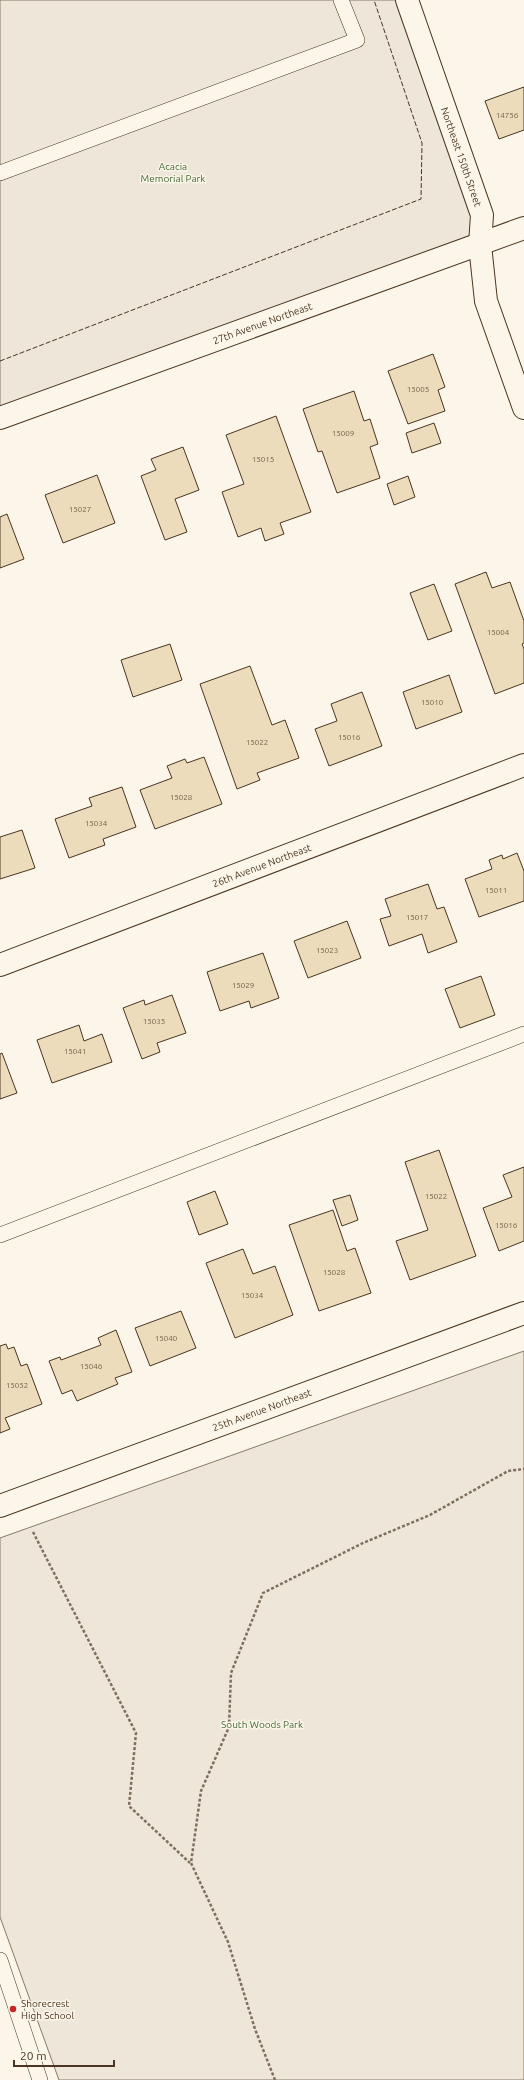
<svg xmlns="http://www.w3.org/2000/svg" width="524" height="2080" font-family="Ubuntu,sans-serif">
  <rect width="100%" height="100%" fill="#fbf6e9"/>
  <path fill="#ede6d9" stroke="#887966" d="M 0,0 L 410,0 L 496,237 L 0,418 Z
    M 524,1351 L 524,2080 L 59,2080 L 0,1917 L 0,1538 Z"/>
  <path fill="#ecdcbc" stroke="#4a3520" d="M 524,87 L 524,130 L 499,139 L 485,101 Z
    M 433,354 L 445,387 L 438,390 L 445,411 L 408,424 L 388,371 Z
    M 354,391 L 364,421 L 370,419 L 378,444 L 370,447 L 380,478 L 337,493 L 322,451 L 318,452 L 303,409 Z
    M 276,416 L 311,512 L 280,523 L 284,534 L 265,541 L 261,528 L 238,537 L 222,492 L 244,484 L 226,435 Z
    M 434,423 L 441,443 L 412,453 L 406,433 Z
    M 183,447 L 199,490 L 175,499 L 187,532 L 165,540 L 141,476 L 156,470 L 151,459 Z
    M 97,475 L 115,523 L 63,543 L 45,495 Z
    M 408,476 L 415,497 L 394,505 L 387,484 Z
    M 7,514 L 24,559 L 0,568 L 0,517 Z
    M 486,572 L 492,588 L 510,582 L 524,621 L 524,643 L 522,644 L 524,649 L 524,683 L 495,694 L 455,584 Z
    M 434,584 L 452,631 L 428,640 L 410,593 Z
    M 170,644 L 182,680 L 133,697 L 121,660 Z
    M 250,666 L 272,725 L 285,720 L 299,758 L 257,773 L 260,780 L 237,789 L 200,684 Z
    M 449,675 L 462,712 L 416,729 L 403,692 Z
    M 362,692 L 382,746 L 329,766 L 315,729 L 337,721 L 331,704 Z
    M 204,757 L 222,804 L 155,829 L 140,790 L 172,778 L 167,766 L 185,759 L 187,763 Z
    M 122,787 L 136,827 L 103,839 L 105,845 L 69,858 L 55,819 L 92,806 L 89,798 Z
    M 22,830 L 35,868 L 0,879 L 0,837 Z
    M 517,853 L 524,871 L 524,901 L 479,917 L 465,879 L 492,869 L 489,860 L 502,855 L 503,859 Z
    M 428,884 L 437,909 L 444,907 L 457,942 L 428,953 L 422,934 L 389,946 L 380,919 L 391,916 L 385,899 Z
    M 347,921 L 361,958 L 308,978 L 294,941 Z
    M 263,953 L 279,998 L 251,1008 L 249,1001 L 220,1011 L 207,972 Z
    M 481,976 L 495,1015 L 460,1028 L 445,989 Z
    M 172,995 L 186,1033 L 157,1043 L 160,1052 L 142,1059 L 123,1008 L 144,1000 L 145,1005 Z
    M 79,1025 L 84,1041 L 102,1034 L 112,1062 L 52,1083 L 37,1040 Z
    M 2,1053 L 17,1093 L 0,1099 L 0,1054 Z
    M 439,1150 L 476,1256 L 410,1280 L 396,1241 L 428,1230 L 405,1162 Z
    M 524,1167 L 524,1241 L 499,1251 L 483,1208 L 512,1197 L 503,1175 Z
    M 215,1191 L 228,1224 L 199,1235 L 187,1202 Z
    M 350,1195 L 358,1220 L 342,1226 L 333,1200 Z
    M 333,1210 L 347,1251 L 355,1248 L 371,1293 L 319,1311 L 289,1225 Z
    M 243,1249 L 253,1274 L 275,1266 L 293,1315 L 235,1338 L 206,1263 Z
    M 181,1311 L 196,1348 L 150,1366 L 135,1328 Z
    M 116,1330 L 132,1372 L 115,1378 L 118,1384 L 77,1401 L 72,1390 L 62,1394 L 49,1361 L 60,1357 L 61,1360 L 101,1345 L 98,1338 Z
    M 6,1344 L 8,1349 L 14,1347 L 21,1366 L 27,1364 L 42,1404 L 5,1418 L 10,1429 L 0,1433 L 0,1346 Z"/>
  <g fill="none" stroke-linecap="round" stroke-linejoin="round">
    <g stroke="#4a3520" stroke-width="16">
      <path id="lane" d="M 0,173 L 357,40 L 341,0
        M 0,1235 L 524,1034
        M 0,1960 L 40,2080"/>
    </g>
    <g stroke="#4a3520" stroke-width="24">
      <g id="street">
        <path id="s1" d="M 407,0 L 482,215 L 480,245 L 486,301 L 524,408"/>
        <path id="s2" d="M 0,418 L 524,228"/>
        <path id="s3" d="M 0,965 L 524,765"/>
      </g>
    </g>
    <g stroke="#4a3520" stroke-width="24">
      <g id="secondary">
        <path id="s4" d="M 0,1506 L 524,1313"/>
      </g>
    </g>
    <path stroke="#7f6f5c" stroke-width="2.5" stroke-dasharray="3 2" stroke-linecap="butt" d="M 33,1532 L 136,1733 L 129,1806 L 190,1863
      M 275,2080 L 255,2029 L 228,1942 L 191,1863 L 201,1791 L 229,1727 L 231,1673 L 263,1593 L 363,1543 L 430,1515 L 508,1471 L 524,1469"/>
    <use href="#lane" stroke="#fbf6e9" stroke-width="15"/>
    <use href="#street" stroke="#fbf6e9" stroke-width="22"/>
    <use href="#secondary" stroke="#fbf6e9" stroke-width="22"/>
    <path stroke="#4a3520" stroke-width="1" stroke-dasharray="5 2" stroke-linecap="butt" d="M 0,361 L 421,199 L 422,143 L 374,0"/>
  </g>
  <circle fill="#c62828" stroke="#fbf6e9" stroke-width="1.5" cx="13" cy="2009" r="4"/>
  <g text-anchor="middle" stroke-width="3" stroke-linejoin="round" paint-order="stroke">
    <g font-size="8" fill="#725f47">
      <text x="507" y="118">14756</text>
      <text x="418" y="392">15005</text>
      <text x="343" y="436">15009</text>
      <text x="263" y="462">15015</text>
      <text x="80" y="512">15027</text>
      <text x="498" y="635">15004</text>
      <text x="432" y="705">15010</text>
      <text x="349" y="740">15016</text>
      <text x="257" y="745">15022</text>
      <text x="181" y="800">15028</text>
      <text x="96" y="826">15034</text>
      <text x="496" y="893">15011</text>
      <text x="417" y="920">15017</text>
      <text x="327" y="953">15023</text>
      <text x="243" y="988">15029</text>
      <text x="154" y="1024">15035</text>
      <text x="75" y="1054">15041</text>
      <text x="436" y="1199">15022</text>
      <text x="506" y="1228">15016</text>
      <text x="334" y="1275">15028</text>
      <text x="252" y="1298">15034</text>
      <text x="166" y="1341">15040</text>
      <text x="91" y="1369">15046</text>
      <text x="17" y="1388">15052</text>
    </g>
    <g font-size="10" fill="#4a3520" stroke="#fbf6e9">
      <text dy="4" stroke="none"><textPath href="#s1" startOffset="166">Northeast 150th Street</textPath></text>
      <text dy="4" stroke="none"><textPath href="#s2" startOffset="279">27th Avenue Northeast</textPath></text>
      <text dy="4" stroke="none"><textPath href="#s3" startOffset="280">26th Avenue Northeast</textPath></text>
      <text dy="4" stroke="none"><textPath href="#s4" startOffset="279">25th Avenue Northeast</textPath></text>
    </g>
    <g font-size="10" fill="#436837" stroke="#fbf6e9">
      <text x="173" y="170">Acacia<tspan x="173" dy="12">Memorial Park</tspan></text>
      <text x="262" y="1728">South Woods Park</text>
    </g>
    <g font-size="10" fill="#4a3520" stroke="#fbf6e9" text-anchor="start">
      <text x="21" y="2007">Shorecrest<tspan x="21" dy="12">High School</tspan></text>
    </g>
  </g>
  <path d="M14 2060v6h100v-6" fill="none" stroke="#4a3520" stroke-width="2"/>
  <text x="20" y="2060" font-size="12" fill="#4a3520" stroke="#fbf6e9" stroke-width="3" paint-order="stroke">20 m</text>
</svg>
